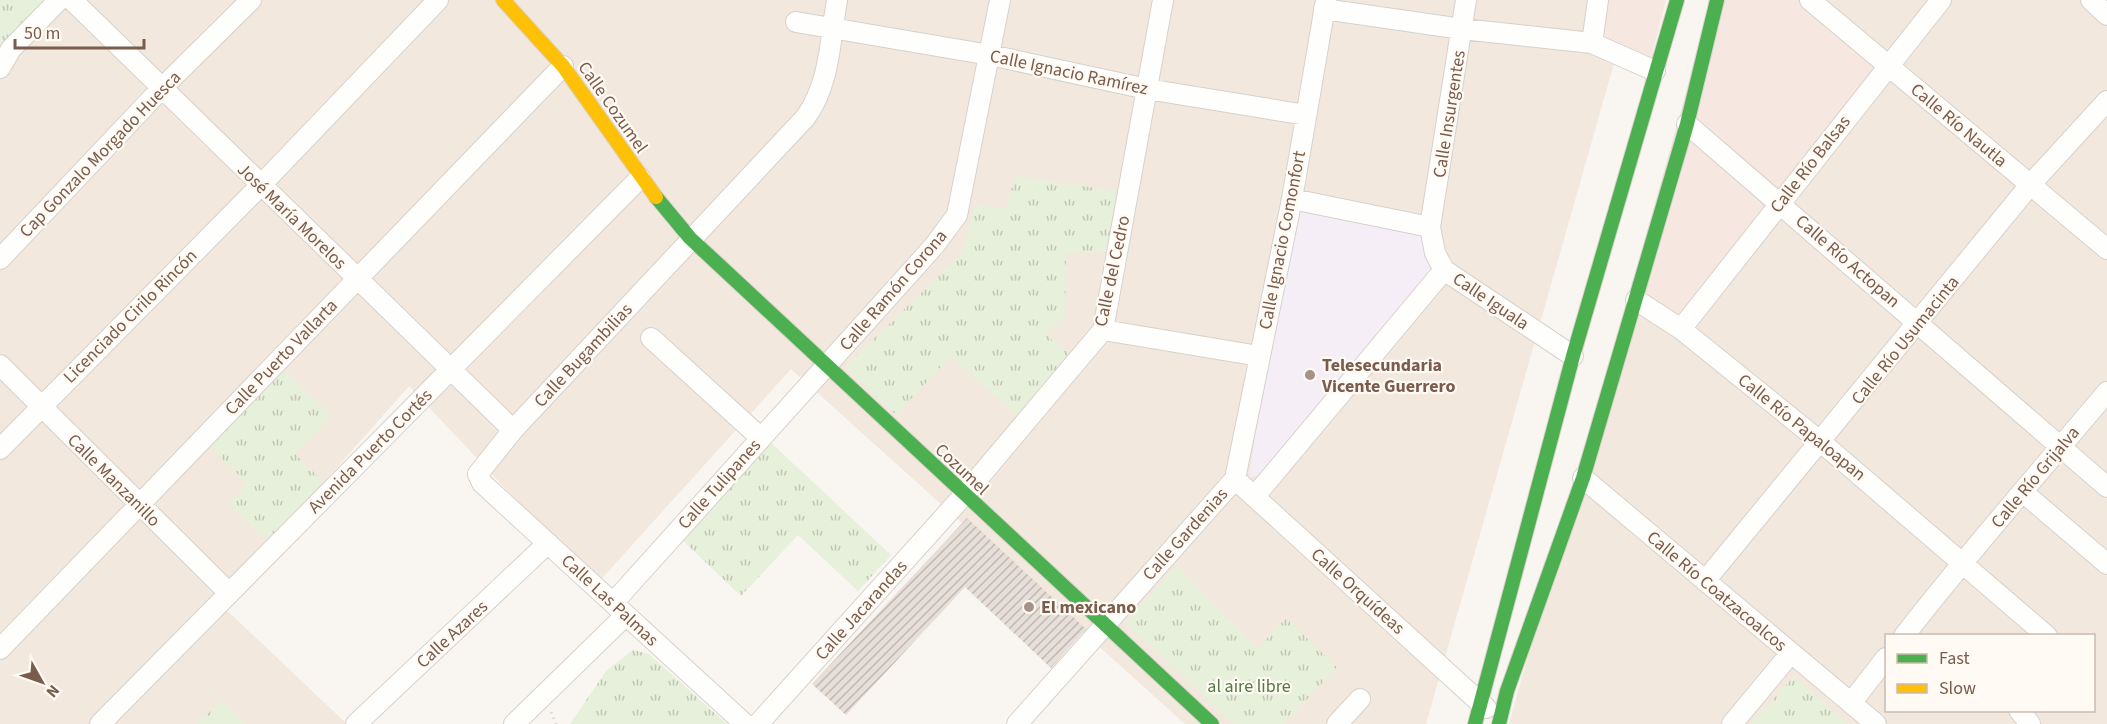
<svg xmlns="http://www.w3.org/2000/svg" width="2107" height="724" font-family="'Source Sans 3',sans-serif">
  <defs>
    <pattern id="grass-tufts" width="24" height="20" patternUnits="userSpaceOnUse" patternTransform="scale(1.5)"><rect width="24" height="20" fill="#e7f0db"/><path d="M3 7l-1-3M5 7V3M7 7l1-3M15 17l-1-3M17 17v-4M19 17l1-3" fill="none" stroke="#c0c6b4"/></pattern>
    <pattern id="building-hatch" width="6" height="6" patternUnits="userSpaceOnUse" patternTransform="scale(1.5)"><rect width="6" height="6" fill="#e6ded7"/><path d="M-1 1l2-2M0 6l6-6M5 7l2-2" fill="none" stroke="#bfb7b1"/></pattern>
  </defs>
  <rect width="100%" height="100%" fill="#f9f5f0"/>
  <path fill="#f2e8de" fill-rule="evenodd" d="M 0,0 L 1632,0 L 1426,724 L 1185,724 L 791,369 L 596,585 L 409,386 L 218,602 L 347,724 L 0,724 Z
    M 1712,0 L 2107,0 L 2107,724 L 1509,724 ZM 1886,636 L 2094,636 L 2094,710 L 1886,710 Z"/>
  <path fill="#f6e8e1" d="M 1613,0 L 1666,0 L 1651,59 L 1605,37 Z
    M 1728,0 L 1802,0 L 1889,62 L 1786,193 L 1695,117 Z
    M 1690,133 L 1775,204 L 1683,321 L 1635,320 Z"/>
  <path fill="#f6eef6" d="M 1292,199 L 1430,227 L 1444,270 L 1275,473 L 1249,477 Z"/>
  <path fill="url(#grass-tufts)" d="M 0,0 L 44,0 L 0,46 Z
    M 1015,176 L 1116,191 L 1107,252 L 1066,253 L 1065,316 L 1046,335 L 1081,363 L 1029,426 L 951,356 L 896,415 L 845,367 L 963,252 L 974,205 L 1006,208 Z
    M 283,370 L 331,416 L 295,454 L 330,488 L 273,547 L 228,504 L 247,483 L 210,447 Z
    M 769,441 L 891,555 L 858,591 L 798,535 L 741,596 L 679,537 Z
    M 1177,566 L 1257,649 L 1286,618 L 1337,667 L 1284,724 L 1233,724 L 1125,622 Z
    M 633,650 L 649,654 L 727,724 L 570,724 L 606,671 Z
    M 1794,676 L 1847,724 L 1751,724 Z
    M 222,700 L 245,724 L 197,724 Z"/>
  <path fill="url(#building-hatch)" d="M 967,518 L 1086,629 L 1051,668 L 965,587 L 846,715 L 812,684 Z"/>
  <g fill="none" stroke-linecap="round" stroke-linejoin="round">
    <g stroke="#d7d1cb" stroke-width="22">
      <path id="street" d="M 72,0 L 513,430
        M 1466,0 L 1430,227 L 1435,253 L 1444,270 L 1573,356
        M 1810,0 L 2107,249
        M 2091,0 L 2107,15
        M 1324,9 L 1462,29 L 1592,43 L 1655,71
        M 796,22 L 990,55 L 1147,89 L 1306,115
        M 1592,43 L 1598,0
        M 0,68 L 11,49 L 59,0
        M 1687,124 L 2107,487
        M 1292,199 L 1430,227
        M 0,259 L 162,88 L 251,0
        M 1636,300 L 1681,329 L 1821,442 L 2047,636
        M 1681,329 L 1941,0
        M 1103,330 L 1259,356
        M 651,338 L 761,438
        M 0,365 L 229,593
        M 0,449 L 261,185 L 438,0
        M 1583,478 L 1876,724
        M 1235,479 L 1292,199 L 1326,0
        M 1235,479 L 1486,708
        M 2024,493 L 2107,564
        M 1255,496 L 1444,270
        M 1705,581 L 2030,185 L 2107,101
        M 613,603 L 934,246 L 957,215 L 1000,0
        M 1904,636 C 1969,552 2039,473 2107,392
        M 0,649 L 563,66
        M 1851,703 L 1886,658
        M 2019,710 L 2030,724
        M 100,724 L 640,178
        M 356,724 L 548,543
        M 514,724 L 626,615
        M 745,724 L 482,483 L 478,474 L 513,430 L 805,118 C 830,85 830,40 837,0
        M 758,724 L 964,495 L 1103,330 L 1163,0
        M 1017,724 L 1235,479
        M 1337,724 L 1360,699
        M 1732,724 L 1791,653"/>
    </g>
    <g stroke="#d9d2cb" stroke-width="16">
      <path id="fast" d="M 656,197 L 690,238 L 1212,724
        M 1475,724 L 1573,356 L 1677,0
        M 1499,724 L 1507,691 L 1583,478 L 1687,124 L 1717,0"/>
    </g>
    <g stroke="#d9d2cb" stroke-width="16">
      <path id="slow" d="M 503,0 L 563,66 L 656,197"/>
    </g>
    <path stroke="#dcd5d0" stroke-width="3" stroke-dasharray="1.5 4.5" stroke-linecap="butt" d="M 551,712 L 556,724"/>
    <use href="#street" stroke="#fefefd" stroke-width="20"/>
    <use href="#fast" stroke="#4caf50" stroke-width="14"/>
    <use href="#slow" stroke="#ffc107" stroke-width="14"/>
  </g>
  <g fill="#a69286" stroke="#fffaf3" stroke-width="2">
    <circle cx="1310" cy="375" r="6"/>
    <circle cx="1029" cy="607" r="6"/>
  </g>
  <g text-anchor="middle" stroke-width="4.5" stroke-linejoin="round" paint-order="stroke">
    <g font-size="18" fill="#7a5c4d" stroke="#fffaf3">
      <text transform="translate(1069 72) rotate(12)" y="6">Calle Ignacio Ramírez</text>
      <text transform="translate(613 107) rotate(55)" y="6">Calle Cozumel</text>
      <text transform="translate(1449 114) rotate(-81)" y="6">Calle Insurgentes</text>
      <text transform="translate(1959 125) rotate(40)" y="6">Calle Río Nautla</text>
      <text transform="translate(100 154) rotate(-46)" y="6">Cap Gonzalo Morgado Huesca</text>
      <text transform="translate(1810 164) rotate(-52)" y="6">Calle Río Balsas</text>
      <text transform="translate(292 216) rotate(44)" y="6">José María Morelos</text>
      <text transform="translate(1282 240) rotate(-79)" y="6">Calle Ignacio Comonfort</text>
      <text transform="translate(1848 261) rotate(41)" y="6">Calle Río Actopan</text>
      <text transform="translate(1112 271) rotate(-78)" y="6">Calle del Cedro</text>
      <text transform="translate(893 290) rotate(-49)" y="6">Calle Ramón Corona</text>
      <text transform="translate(1491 301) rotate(34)" y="6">Calle Iguala</text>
      <text transform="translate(130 316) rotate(-45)" y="6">Licenciado Cirilo Rincón</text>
      <text transform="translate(1905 340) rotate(-51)" y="6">Calle Río Usumacinta</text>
      <text transform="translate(583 355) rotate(-47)" y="6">Calle Bugambilias</text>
      <text transform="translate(281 357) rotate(-46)" y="6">Calle Puerto Vallarta</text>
      <text transform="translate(1802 427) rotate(39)" y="6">Calle Río Papaloapan</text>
      <text transform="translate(370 451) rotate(-45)" y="6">Avenida Puerto Cortés</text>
      <text transform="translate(962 469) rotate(43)" y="6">Cozumel</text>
      <text transform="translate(2035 477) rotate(-50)" y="6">Calle Río Grijalva</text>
      <text transform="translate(114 480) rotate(45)" y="6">Calle Manzanillo</text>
      <text transform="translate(719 484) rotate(-48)" y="6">Calle Tulipanes</text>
      <text transform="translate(1185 534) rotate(-48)" y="6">Calle Gardenias</text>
      <text transform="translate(1358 591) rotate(42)" y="6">Calle Orquídeas</text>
      <text transform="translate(1717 591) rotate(40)" y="6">Calle Río Coatzacoalcos</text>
      <text transform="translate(610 600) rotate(43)" y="6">Calle Las Palmas</text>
      <text transform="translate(861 610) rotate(-48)" y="6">Calle Jacarandas</text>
      <text transform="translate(452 634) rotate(-43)" y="6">Calle Azares</text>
    </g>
    <g font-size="18" font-weight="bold" fill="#7a5c4d" stroke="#fffaf3" text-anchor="start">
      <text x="1322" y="371">Telesecundaria<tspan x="1322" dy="21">Vicente Guerrero</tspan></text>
      <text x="1041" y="613">El mexicano</text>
    </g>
    <g font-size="18" fill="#537a41" stroke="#fffaf3">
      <text x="1249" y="692">al aire libre</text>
    </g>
  </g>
  <rect x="1885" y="634" width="210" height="78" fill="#fffaf3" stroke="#cabbb1" stroke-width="1.5"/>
  <rect x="1897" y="654" width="30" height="9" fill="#4caf50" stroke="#cabbb1" stroke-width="1.5"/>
  <text x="1939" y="664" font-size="18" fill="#7a5c4d">Fast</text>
  <rect x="1897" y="684" width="30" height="9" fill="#ffc107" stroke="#cabbb1" stroke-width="1.5"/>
  <text x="1939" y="694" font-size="18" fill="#7a5c4d">Slow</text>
  <g transform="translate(42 682) rotate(130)" stroke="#fffaf3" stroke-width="4.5" paint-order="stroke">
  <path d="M0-4.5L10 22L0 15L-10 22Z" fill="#7a5c4d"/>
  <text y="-9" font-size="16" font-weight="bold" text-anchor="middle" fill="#7a5c4d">N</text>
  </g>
  <path d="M15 39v9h129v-9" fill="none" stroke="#7a5c4d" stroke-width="3"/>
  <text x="24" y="39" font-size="18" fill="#7a5c4d" stroke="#fffaf3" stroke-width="4.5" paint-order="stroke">50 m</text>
</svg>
